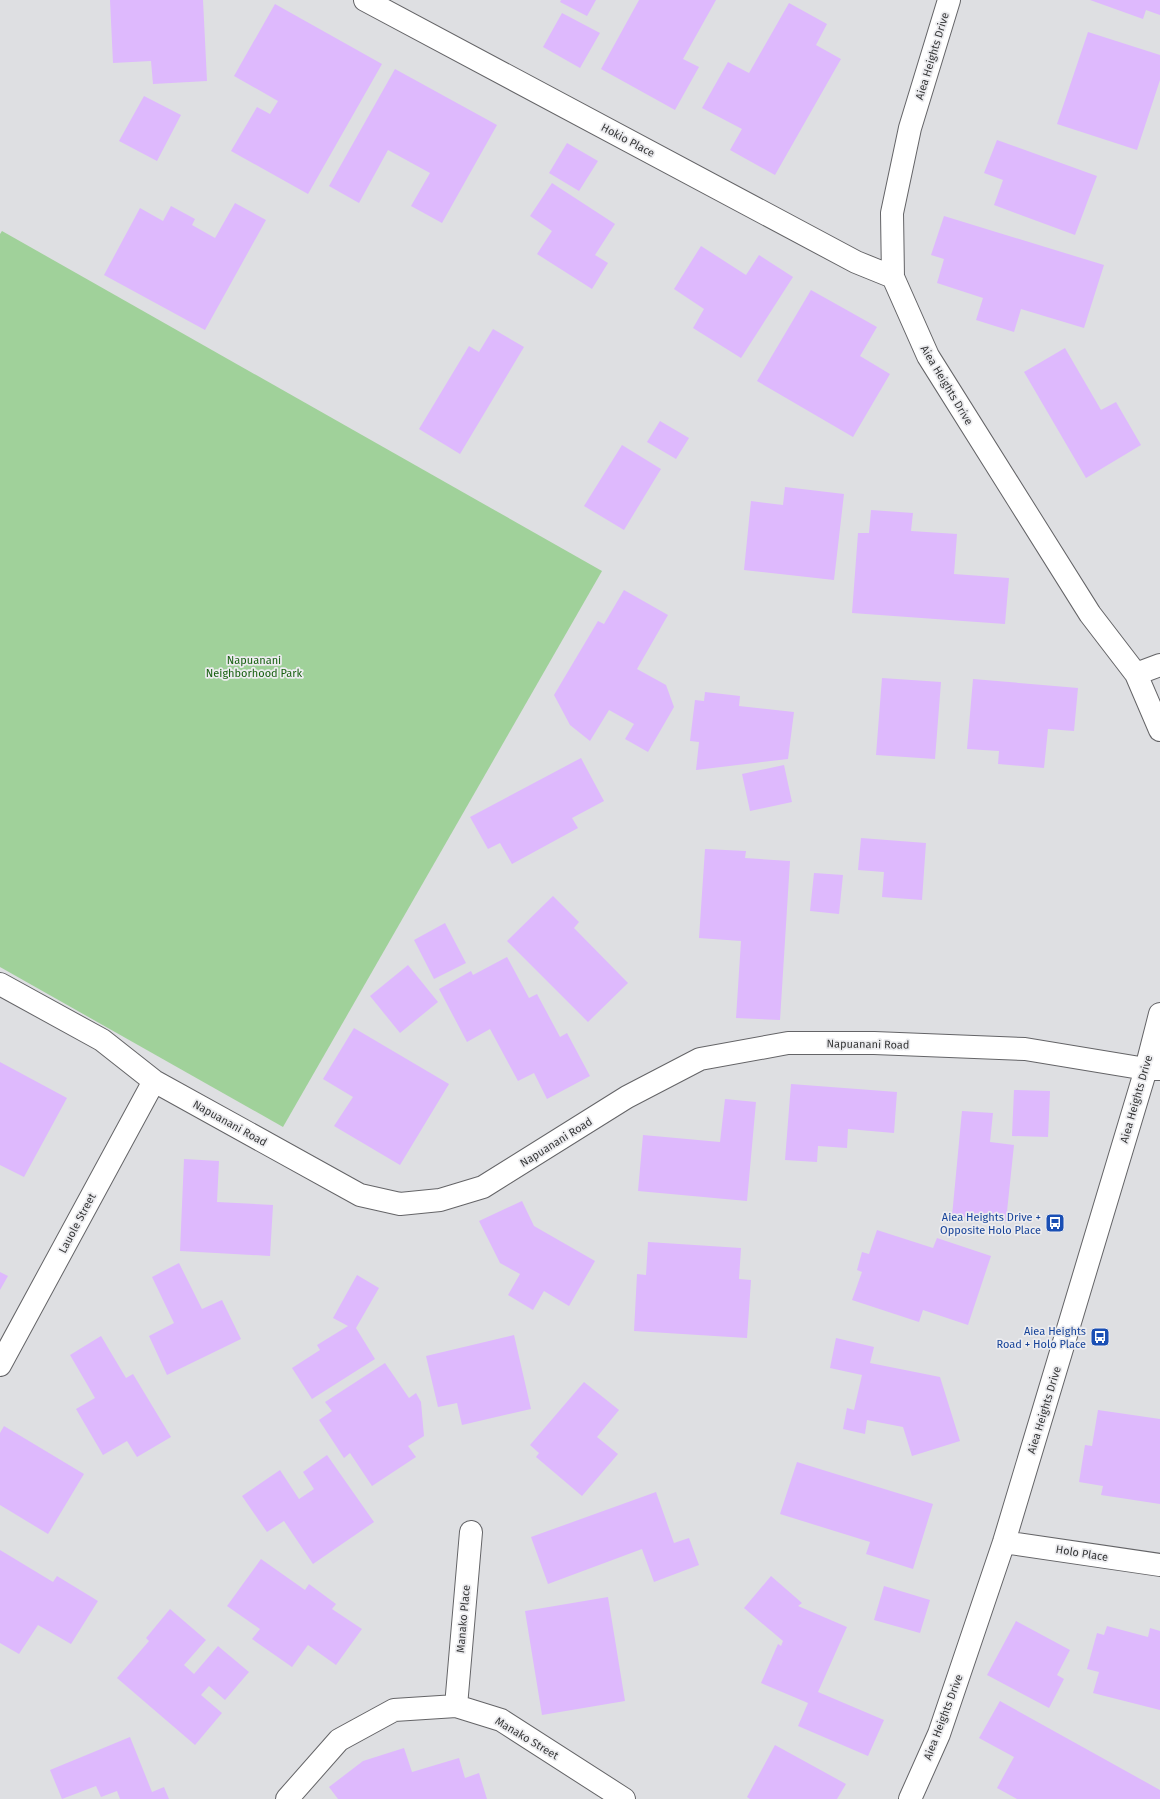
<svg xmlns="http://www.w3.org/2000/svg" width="1160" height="1799" font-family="'Fira Sans',sans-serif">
  <rect width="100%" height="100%" fill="#dedfe2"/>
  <path fill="#a0d19a" d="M 2,231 L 602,571 L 283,1127 L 0,967 L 0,234 Z"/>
  <path fill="#deb9fd" d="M 110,0 L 203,0 L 207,81 L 153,84 L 151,61 L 113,63 Z
    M 561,0 L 596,0 L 587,16 L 560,2 Z
    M 639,0 L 716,0 L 683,59 L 699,67 L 675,110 L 601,69 Z
    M 1090,0 L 1160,0 L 1160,15 L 1146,10 L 1143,19 Z
    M 789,3 L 827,24 L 816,45 L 841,59 L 775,175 L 730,150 L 742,129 L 702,108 L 728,62 L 749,73 Z
    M 275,4 L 382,64 L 308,194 L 231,151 L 257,107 L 270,114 L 278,101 L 234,76 Z
    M 562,13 L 600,33 L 580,68 L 543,47 Z
    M 1088,32 L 1160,55 L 1160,80 L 1137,150 L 1057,124 Z
    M 395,69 L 497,125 L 442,223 L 411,206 L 430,173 L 388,150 L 359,203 L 329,186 Z
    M 144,96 L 181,115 L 157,161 L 119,141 Z
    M 997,140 L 1097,176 L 1075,235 L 994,205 L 1003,180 L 984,173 Z
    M 567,143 L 598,161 L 579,191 L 549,173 Z
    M 552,183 L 615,224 L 595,255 L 608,263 L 592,289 L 537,254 L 552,231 L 530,216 Z
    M 235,203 L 266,220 L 205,330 L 104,275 L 140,208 L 163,221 L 171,206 L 195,219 L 192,225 L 215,238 Z
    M 944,216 L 1104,265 L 1084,328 L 1021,309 L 1014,332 L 976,320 L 983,298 L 937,283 L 944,259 L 931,255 Z
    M 701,246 L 746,275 L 759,255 L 793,277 L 741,358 L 693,328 L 704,309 L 674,289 Z
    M 811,290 L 877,327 L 860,356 L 890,374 L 853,437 L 757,381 Z
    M 493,329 L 524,347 L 460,454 L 419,429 L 469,346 L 479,352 Z
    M 1065,348 L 1101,410 L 1116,402 L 1141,445 L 1086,478 L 1024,372 Z
    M 660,421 L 689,438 L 676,459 L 647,442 Z
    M 622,445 L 661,469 L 624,530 L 584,506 Z
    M 785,487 L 844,494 L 834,580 L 744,570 L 751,501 L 783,505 Z
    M 871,510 L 913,513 L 911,531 L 957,534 L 954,574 L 1009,578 L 1005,624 L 852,613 L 858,533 L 869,533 Z
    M 624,590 L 668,615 L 637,669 L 666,685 L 674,707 L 648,752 L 625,739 L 634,724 L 609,710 L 590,741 L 570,725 L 554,695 L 598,621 L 604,624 Z
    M 882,678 L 941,682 L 935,759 L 876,755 Z
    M 973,679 L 1078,688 L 1074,731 L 1048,729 L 1044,768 L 998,764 L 999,751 L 967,749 Z
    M 705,692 L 740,696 L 739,706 L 794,712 L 788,759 L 696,770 L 699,742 L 690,741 L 695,700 L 704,701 Z
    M 581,758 L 604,801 L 572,818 L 578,828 L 512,864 L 500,843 L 488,849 L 470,817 Z
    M 784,765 L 792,802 L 750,811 L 742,774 Z
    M 861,838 L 926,843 L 922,900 L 882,897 L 884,872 L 858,870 Z
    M 705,849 L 746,851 L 745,858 L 790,861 L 780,1020 L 736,1018 L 741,941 L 699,938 Z
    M 814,873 L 843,875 L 839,914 L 810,911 Z
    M 553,896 L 579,922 L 574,928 L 628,983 L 588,1022 L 507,941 Z
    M 445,923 L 466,963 L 434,979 L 414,940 Z
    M 507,957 L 529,998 L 537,994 L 560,1037 L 567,1033 L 590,1076 L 547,1099 L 534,1073 L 518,1081 L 490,1029 L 467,1042 L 439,989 L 471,971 L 473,975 Z
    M 408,965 L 438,1002 L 400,1033 L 370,996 Z
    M 354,1028 L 449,1084 L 400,1165 L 334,1126 L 353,1097 L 323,1079 Z
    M 0,1062 L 67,1098 L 24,1177 L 0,1165 Z
    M 791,1084 L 897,1092 L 894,1133 L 848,1129 L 847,1148 L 818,1146 L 817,1162 L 785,1160 Z
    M 1014,1090 L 1050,1091 L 1048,1137 L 1012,1136 Z
    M 725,1099 L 756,1102 L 747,1201 L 638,1191 L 643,1135 L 720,1142 Z
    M 962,1111 L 993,1113 L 990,1142 L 1014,1145 L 1006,1221 L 952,1216 Z
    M 184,1159 L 219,1161 L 217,1202 L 273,1205 L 270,1256 L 180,1251 Z
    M 522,1201 L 534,1226 L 595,1261 L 569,1306 L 544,1291 L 533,1310 L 508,1295 L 520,1274 L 500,1263 L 479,1221 Z
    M 877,1230 L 933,1248 L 937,1238 L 991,1256 L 968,1325 L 923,1310 L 919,1322 L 852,1300 L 862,1272 L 857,1270 L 862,1252 L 869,1254 Z
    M 648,1242 L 741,1248 L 739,1279 L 751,1280 L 747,1338 L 634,1331 L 637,1274 L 646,1275 Z
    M 179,1263 L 202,1309 L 222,1300 L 241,1339 L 167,1375 L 149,1336 L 174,1323 L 152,1277 Z
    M 0,1272 L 8,1276 L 0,1290 Z
    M 357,1275 L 379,1288 L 356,1328 L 375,1359 L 312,1399 L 292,1368 L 320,1350 L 317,1345 L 348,1326 L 333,1318 Z
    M 514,1335 L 531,1409 L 462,1425 L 457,1403 L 438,1407 L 426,1356 Z
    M 101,1336 L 126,1378 L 133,1374 L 171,1437 L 137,1457 L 127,1441 L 103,1455 L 76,1409 L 95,1398 L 70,1355 Z
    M 836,1338 L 874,1347 L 870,1363 L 940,1377 L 960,1441 L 912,1456 L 903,1427 L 867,1420 L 865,1434 L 843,1429 L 847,1408 L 854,1410 L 862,1375 L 830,1368 Z
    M 385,1363 L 409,1398 L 416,1393 L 421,1402 L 424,1436 L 408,1446 L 416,1457 L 372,1486 L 350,1453 L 344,1458 L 319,1420 L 332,1411 L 325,1402 Z
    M 584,1382 L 619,1410 L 597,1437 L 618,1454 L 582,1496 L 536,1457 L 539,1453 L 530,1445 Z
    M 1098,1410 L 1160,1419 L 1160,1504 L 1101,1495 L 1103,1486 L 1079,1482 L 1085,1445 L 1092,1446 Z
    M 4,1426 L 84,1474 L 48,1534 L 0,1505 L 0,1433 Z
    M 327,1455 L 374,1522 L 313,1564 L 284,1521 L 267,1532 L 242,1496 L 280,1470 L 299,1499 L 314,1489 L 303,1472 Z
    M 797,1462 L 933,1504 L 913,1569 L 866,1554 L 870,1542 L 780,1514 Z
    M 656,1492 L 674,1543 L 689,1538 L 699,1565 L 654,1582 L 642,1549 L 548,1584 L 531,1537 Z
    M 0,1550 L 53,1582 L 57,1576 L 98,1601 L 71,1644 L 38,1625 L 19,1654 L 0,1643 Z
    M 261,1559 L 305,1590 L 309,1584 L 336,1604 L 332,1609 L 362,1629 L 336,1665 L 308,1645 L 292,1667 L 252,1639 L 260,1629 L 227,1606 Z
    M 771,1576 L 802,1603 L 798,1606 L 847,1627 L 818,1692 L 884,1720 L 868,1756 L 798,1726 L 808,1703 L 761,1683 L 778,1644 L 781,1646 L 783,1641 L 744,1608 Z
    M 884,1586 L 930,1600 L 920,1633 L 874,1620 Z
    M 608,1597 L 625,1701 L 542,1715 L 525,1611 Z
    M 170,1609 L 206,1640 L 184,1665 L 194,1674 L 218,1646 L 249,1672 L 225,1700 L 209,1686 L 201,1695 L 222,1713 L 195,1745 L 117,1678 L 149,1641 L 146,1638 Z
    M 1016,1621 L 1070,1650 L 1057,1675 L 1064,1679 L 1049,1708 L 987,1675 Z
    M 1107,1626 L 1148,1637 L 1150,1628 L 1160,1631 L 1160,1710 L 1093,1693 L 1099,1672 L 1087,1669 L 1097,1633 L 1104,1635 Z
    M 1000,1701 L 1160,1790 L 1160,1799 L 1017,1799 L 997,1788 L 1014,1757 L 979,1738 Z
    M 130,1737 L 152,1792 L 164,1787 L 169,1799 L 120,1799 L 117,1791 L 101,1797 L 96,1786 L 62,1799 L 50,1770 Z
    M 775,1745 L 846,1784 L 837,1799 L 750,1799 L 747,1797 Z
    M 404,1748 L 412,1772 L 459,1758 L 465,1778 L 479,1773 L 487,1799 L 338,1799 L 329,1787 L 363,1761 Z"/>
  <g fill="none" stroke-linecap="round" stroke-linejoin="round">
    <g stroke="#646467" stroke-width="24">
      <path id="minor" d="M 365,0 L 856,262 L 893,277
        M 949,0 L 910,128 L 892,213 L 893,277 L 928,356 L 1090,614 L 1136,674 L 1160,730
        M 1136,674 L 1160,665
        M 0,984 L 102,1040 L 154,1081 L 360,1195 L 400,1204 L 440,1200 L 483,1187 L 627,1097 L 700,1059 L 788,1043 L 874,1043 L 1025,1049 L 1146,1069 L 1160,1069
        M 0,1365 L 154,1081
        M 1004,1542 L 1160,1565
        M 456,1706 L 471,1532
        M 287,1799 L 339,1740 L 394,1710 L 456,1706 L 501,1720 L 624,1799
        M 910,1799 L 939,1734 L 1004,1542 L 1146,1069 L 1160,1014"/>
    </g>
    <use href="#minor" stroke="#fff" stroke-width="22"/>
  </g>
  <defs>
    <g id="bus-square" transform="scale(1)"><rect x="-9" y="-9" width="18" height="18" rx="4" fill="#1a4fb4" stroke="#ececef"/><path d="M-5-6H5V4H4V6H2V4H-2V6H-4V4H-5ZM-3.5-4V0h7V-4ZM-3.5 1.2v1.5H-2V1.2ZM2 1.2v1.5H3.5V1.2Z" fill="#fff"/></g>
  </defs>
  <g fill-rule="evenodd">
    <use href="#bus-square" x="1055" y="1223"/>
    <use href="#bus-square" x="1100" y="1337"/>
  </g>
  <g text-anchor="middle" stroke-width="3.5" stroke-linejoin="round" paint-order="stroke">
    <g font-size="11" fill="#373839" stroke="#ececef">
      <text transform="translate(932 56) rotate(-73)" y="4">Aiea Heights Drive</text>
      <text transform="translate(628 140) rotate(28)" y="4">Hokio Place</text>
      <text transform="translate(947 385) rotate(59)" y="4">Aiea Heights Drive</text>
      <text transform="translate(868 1044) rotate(1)" y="4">Napuanani Road</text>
      <text transform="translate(1136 1099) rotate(-74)" y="4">Aiea Heights Drive</text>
      <text transform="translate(230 1123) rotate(29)" y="4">Napuanani Road</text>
      <text transform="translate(556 1142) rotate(-32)" y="4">Napuanani Road</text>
      <text transform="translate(77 1223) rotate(-62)" y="4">Lauole Street</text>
      <text transform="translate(1044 1410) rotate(-73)" y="4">Aiea Heights Drive</text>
      <text transform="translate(1082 1553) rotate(9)" y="4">Holo Place</text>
      <text transform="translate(463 1619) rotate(-85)" y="4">Manako Place</text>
      <text transform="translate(943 1717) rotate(-69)" y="4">Aiea Heights Drive</text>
      <text transform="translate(527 1738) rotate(31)" y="4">Manako Street</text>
    </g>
    <g font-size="11" fill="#186011" stroke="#ececef">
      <text x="254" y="664">Napuanani<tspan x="254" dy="13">Neighborhood Park</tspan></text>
    </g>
    <g font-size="11" fill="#164399" stroke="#ececef" text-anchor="end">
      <text x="1041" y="1221">Aiea Heights Drive +<tspan x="1041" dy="13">Opposite Holo Place</tspan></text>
      <text x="1086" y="1335">Aiea Heights<tspan x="1086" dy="13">Road + Holo Place</tspan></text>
    </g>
  </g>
</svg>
